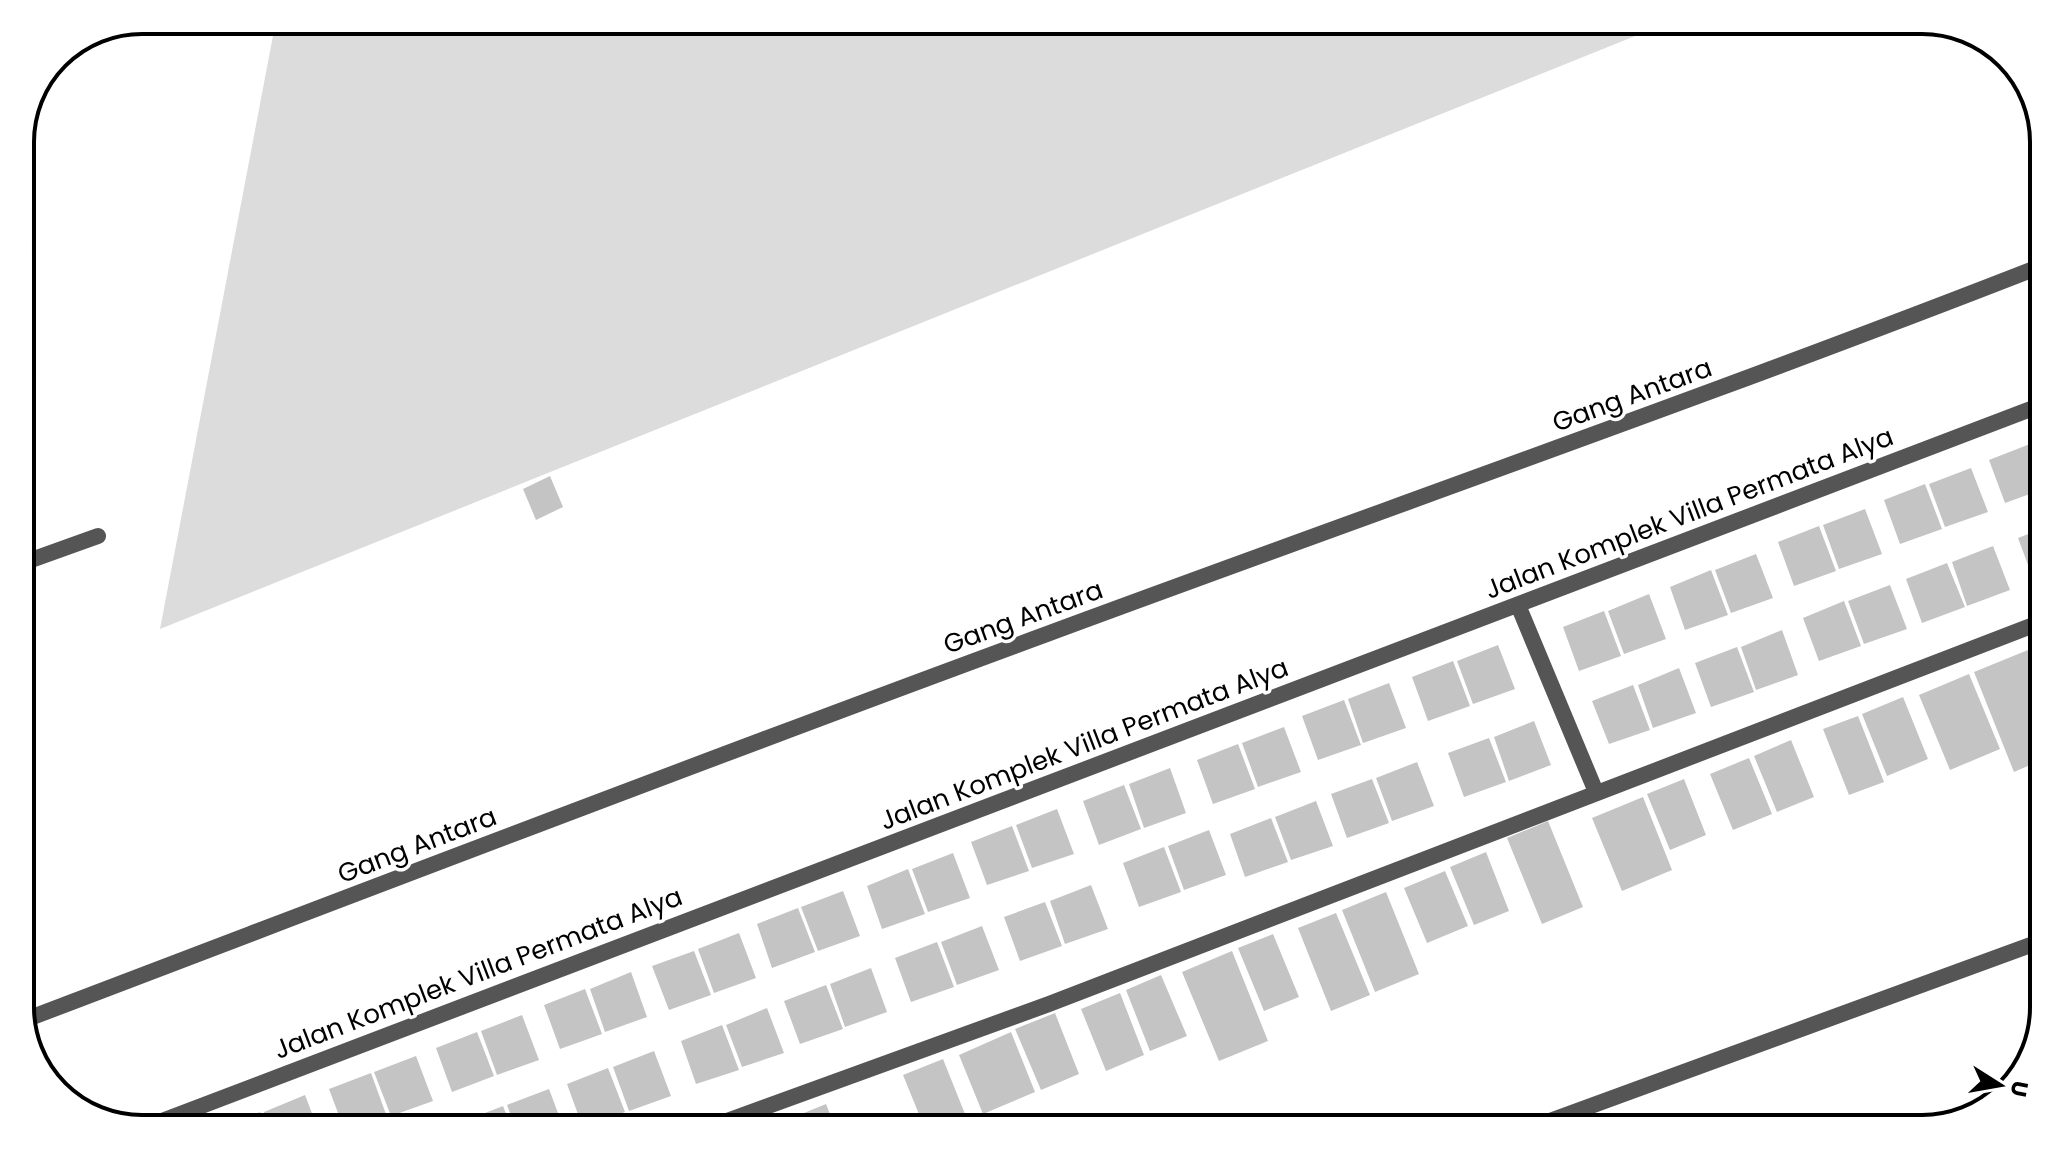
<svg xmlns="http://www.w3.org/2000/svg" width="2064" height="1149" font-family="Poppins,sans-serif">
  <rect width="100%" height="100%" fill="#fff"/>
  <path fill="#dcdcdc" d="M 276,20 L 1675,20 L 160,629 Z"/>
  <path fill="#c4c4c4" d="M 2044,439 L 2044,469 L 2034,443 Z
    M 2030,444 L 2044,480 L 2044,489 L 2005,503 L 1989,460 Z
    M 1971,468 L 1988,512 L 1945,527 L 1929,484 Z
    M 550,476 L 563,507 L 536,520 L 523,489 Z
    M 1925,484 L 1942,529 L 1900,544 L 1884,500 Z
    M 1865,509 L 1882,554 L 1839,569 L 1823,525 Z
    M 1819,526 L 1836,571 L 1794,586 L 1778,542 Z
    M 2044,528 L 2044,578 L 2034,581 L 2018,538 Z
    M 1993,546 L 2010,590 L 1967,606 L 1952,562 Z
    M 1756,554 L 1773,598 L 1731,613 L 1715,570 Z
    M 1947,563 L 1965,607 L 1922,623 L 1906,579 Z
    M 1711,570 L 1728,615 L 1685,630 L 1670,587 Z
    M 1890,585 L 1907,629 L 1864,644 L 1848,601 Z
    M 1649,594 L 1666,639 L 1624,654 L 1608,611 Z
    M 1844,601 L 1861,646 L 1819,661 L 1803,618 Z
    M 1604,611 L 1621,656 L 1579,671 L 1563,627 Z
    M 1782,630 L 1798,675 L 1756,690 L 1741,647 Z
    M 1498,645 L 1515,689 L 1473,704 L 1457,661 Z
    M 1737,647 L 1754,692 L 1711,707 L 1695,663 Z
    M 2028,650 L 2044,690 L 2044,759 L 2014,772 L 1974,672 Z
    M 1453,661 L 1470,706 L 1428,721 L 1412,677 Z
    M 1679,668 L 1696,713 L 1653,728 L 1638,685 Z
    M 1969,674 L 2000,749 L 1950,770 L 1919,695 Z
    M 1389,683 L 1406,728 L 1363,743 L 1348,699 Z
    M 1633,685 L 1650,730 L 1609,744 L 1592,701 Z
    M 1903,697 L 1928,759 L 1887,776 L 1862,714 Z
    M 1344,700 L 1361,745 L 1318,760 L 1302,716 Z
    M 1858,716 L 1884,782 L 1849,795 L 1823,729 Z
    M 1534,721 L 1551,765 L 1509,781 L 1494,737 Z
    M 1284,727 L 1301,772 L 1258,787 L 1242,743 Z
    M 1489,738 L 1506,782 L 1464,797 L 1448,753 Z
    M 1791,740 L 1814,797 L 1777,812 L 1754,756 Z
    M 1238,744 L 1255,789 L 1213,804 L 1197,760 Z
    M 1749,758 L 1772,814 L 1733,830 L 1710,774 Z
    M 1417,762 L 1434,806 L 1392,821 L 1376,778 Z
    M 1170,768 L 1186,813 L 1144,828 L 1129,784 Z
    M 1372,779 L 1389,823 L 1347,838 L 1331,794 Z
    M 1684,779 L 1706,835 L 1670,850 L 1647,794 Z
    M 1124,785 L 1141,829 L 1099,845 L 1083,801 Z
    M 1643,797 L 1672,870 L 1622,891 L 1592,818 Z
    M 1316,801 L 1333,846 L 1291,860 L 1275,817 Z
    M 1057,809 L 1074,854 L 1032,868 L 1016,825 Z
    M 1271,818 L 1288,862 L 1245,877 L 1230,834 Z
    M 1548,821 L 1583,907 L 1542,924 L 1507,838 Z
    M 1012,826 L 1029,871 L 987,885 L 971,842 Z
    M 1209,830 L 1226,875 L 1184,890 L 1168,846 Z
    M 1164,847 L 1181,892 L 1139,907 L 1123,863 Z
    M 1486,852 L 1509,911 L 1474,925 L 1450,867 Z
    M 953,853 L 970,898 L 928,912 L 912,869 Z
    M 908,869 L 925,914 L 882,929 L 867,886 Z
    M 1445,871 L 1468,926 L 1427,943 L 1404,888 Z
    M 1091,885 L 1108,929 L 1065,944 L 1050,901 Z
    M 843,891 L 860,936 L 818,951 L 801,907 Z
    M 1386,892 L 1419,974 L 1375,992 L 1342,910 Z
    M 1045,902 L 1062,946 L 1020,961 L 1004,917 Z
    M 798,908 L 815,952 L 772,968 L 757,924 Z
    M 1336,913 L 1370,995 L 1331,1011 L 1298,928 Z
    M 982,926 L 999,970 L 957,985 L 941,942 Z
    M 739,933 L 756,978 L 714,993 L 698,949 Z
    M 1273,934 L 1299,997 L 1264,1011 L 1238,948 Z
    M 937,942 L 954,987 L 911,1002 L 895,958 Z
    M 694,951 L 711,995 L 669,1010 L 652,966 Z
    M 1232,951 L 1268,1041 L 1219,1061 L 1182,972 Z
    M 871,968 L 887,1012 L 845,1027 L 830,984 Z
    M 631,972 L 647,1017 L 605,1032 L 590,989 Z
    M 1161,975 L 1187,1036 L 1150,1051 L 1126,990 Z
    M 826,985 L 843,1029 L 800,1044 L 784,1001 Z
    M 585,989 L 602,1034 L 560,1049 L 544,1005 Z
    M 1120,993 L 1144,1055 L 1106,1071 L 1081,1009 Z
    M 767,1008 L 784,1053 L 742,1067 L 726,1025 Z
    M 1055,1013 L 1079,1074 L 1041,1090 L 1015,1029 Z
    M 522,1015 L 539,1060 L 497,1075 L 481,1031 Z
    M 722,1025 L 739,1070 L 696,1084 L 681,1041 Z
    M 477,1032 L 494,1076 L 452,1092 L 436,1048 Z
    M 1011,1032 L 1035,1092 L 983,1114 L 959,1055 Z
    M 654,1051 L 671,1096 L 629,1111 L 613,1067 Z
    M 416,1056 L 433,1101 L 391,1116 L 374,1072 Z
    M 943,1059 L 965,1114 L 925,1129 L 903,1075 Z
    M 608,1068 L 625,1112 L 583,1128 L 567,1084 Z
    M 371,1073 L 387,1117 L 355,1129 L 344,1129 L 329,1089 Z
    M 549,1089 L 564,1129 L 516,1129 L 507,1105 Z
    M 305,1095 L 318,1129 L 270,1129 L 264,1112 Z
    M 826,1104 L 836,1129 L 784,1129 L 782,1122 Z
    M 503,1106 L 512,1129 L 465,1129 L 462,1122 Z
    M 260,1112 L 266,1129 L 218,1129 Z"/>
  <g fill="none" stroke-linecap="round" stroke-linejoin="round">
    <path stroke="#555" stroke-width="16" d="M 20,564 L 98,536
      M 1518,605 L 1596,792
      M 22,1021 C 364,891 704,760 1047,634 C 1379,511 1714,394 2044,265
      M 141,1129 L 2044,404
      M 705,1129 L 1049,1004 L 2044,621
      M 1528,1129 L 2044,940"/>
  </g>
  <g text-anchor="middle" stroke-width="7" stroke-linejoin="round" paint-order="stroke">
    <g font-size="26" fill="#000" stroke="#fff">
      <text transform="translate(1632 395) rotate(-20)" y="9">Gang Antara</text>
      <text transform="translate(1689 513) rotate(-21)" y="9">Jalan Komplek Villa Permata Alya</text>
      <text transform="translate(1023 617) rotate(-20)" y="9">Gang Antara</text>
      <text transform="translate(1084 744) rotate(-21)" y="9">Jalan Komplek Villa Permata Alya</text>
      <text transform="translate(417 845) rotate(-21)" y="9">Gang Antara</text>
      <text transform="translate(478 973) rotate(-21)" y="9">Jalan Komplek Villa Permata Alya</text>
    </g>
  </g>
  <path d="M0 0H2064V1149H0ZM142 34H1922A108 108 0 0 1 2030 142V1007A108 108 0 0 1 1922 1115H142A108 108 0 0 1 34 1007V142A108 108 0 0 1 142 34Z" fill="#fff" fill-rule="evenodd"/>
  <path fill="none" stroke="#000" stroke-width="4" d="M142 34H1922A108 108 0 0 1 2030 142V1007A108 108 0 0 1 1922 1115H142A108 108 0 0 1 34 1007V142A108 108 0 0 1 142 34Z"/>
  <g transform="translate(2000 1085) rotate(101)" stroke="#ffffff" stroke-width="6" paint-order="stroke">
  <path d="M0-6L14 30L0 20L-14 30Z" fill="#000000"/>
  <text y="-12" font-size="22" font-weight="bold" text-anchor="middle" fill="#000000">U</text>
  </g>
</svg>
